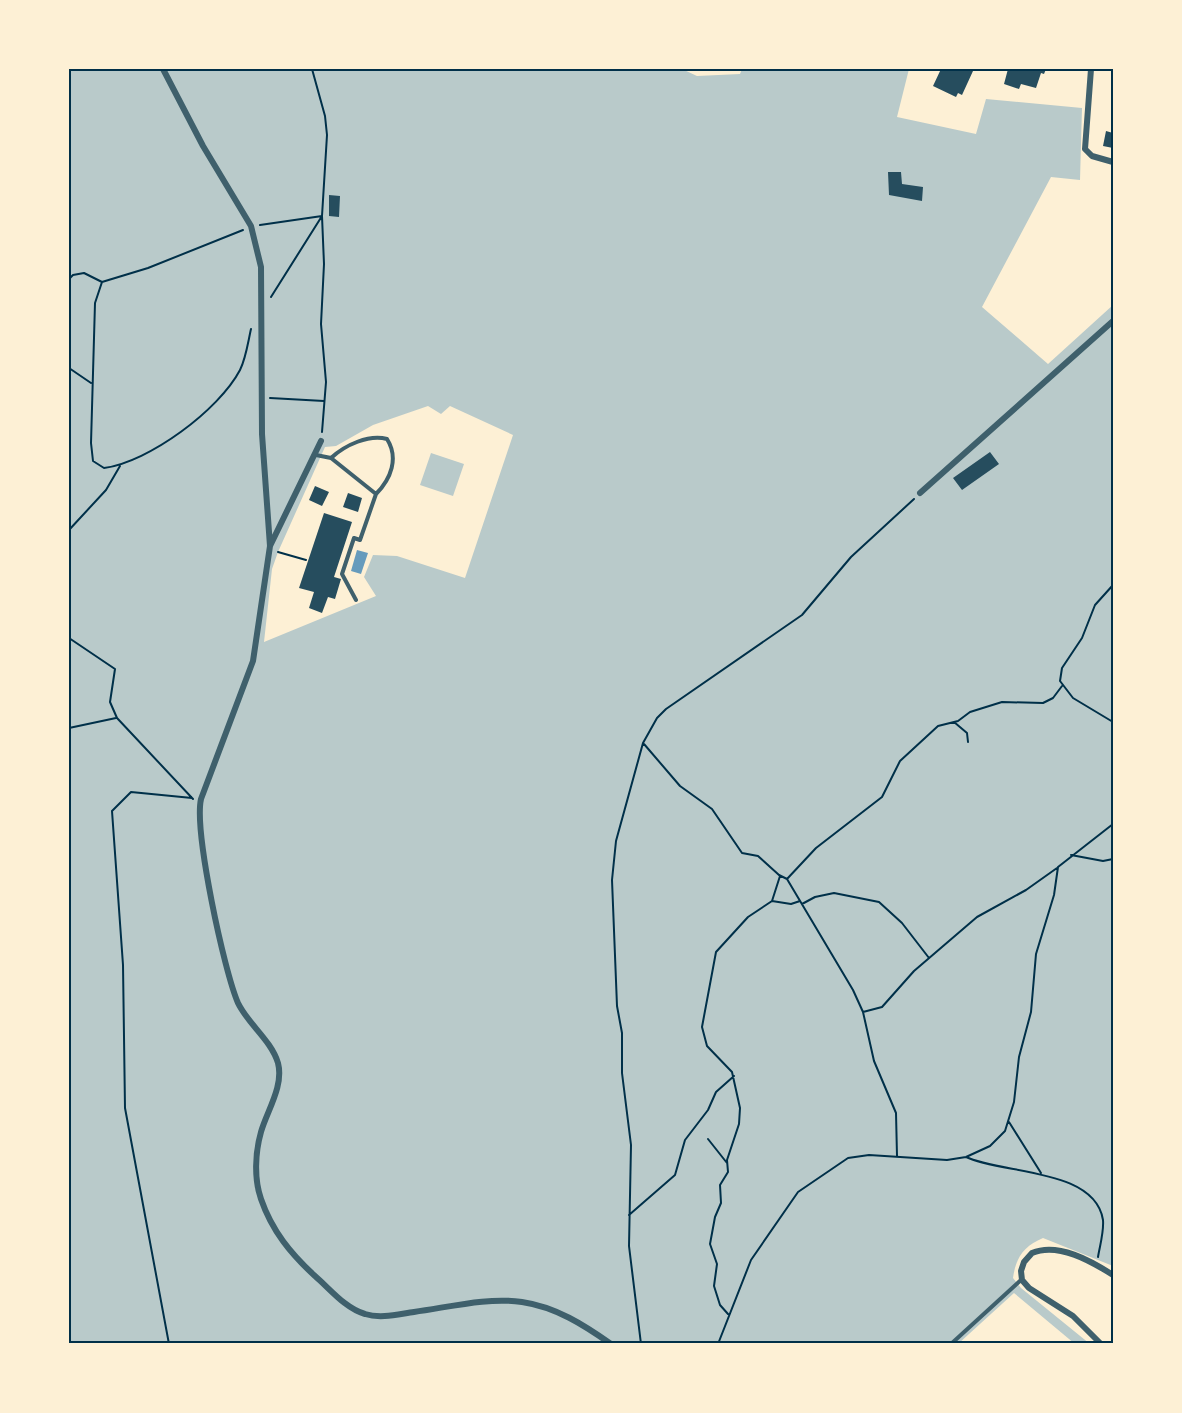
<svg xmlns="http://www.w3.org/2000/svg" width="1182" height="1413" font-family="Poppins,sans-serif">
  <rect width="100%" height="100%" fill="#fdf0d5"/>
  <path fill="#b9caca" fill-rule="evenodd" d="M 69,69 L 682,69 L 697,76 L 740,74 L 742,69 L 909,69 L 897,117 L 976,134 L 986,99 L 1082,108 L 1080,180 L 1051,177 L 982,307 L 1048,364 L 1113,305 L 1113,1266 L 1043,1238 C 1024,1246 1016,1257 1013,1278 L 1021,1288 L 1090,1344 L 1075,1344 L 1014,1293 L 958,1344 L 69,1344 ZM 428,406 L 441,414 L 450,406 L 513,435 L 465,578 L 397,556 L 373,555 L 364,577 L 376,596 L 264,642 L 272,569 L 278,552 L 325,447 L 336,446 L 373,425 Z
    M 431,453 L 464,464 L 453,496 L 420,485 Z"/>
  <path fill="#669bbc" d="M 357,550 L 368,553 L 361,574 L 351,571 Z"/>
  <path fill="#264d5e" d="M 941,69 L 973,71 L 962,95 L 958,93 L 956,97 L 933,86 Z
    M 1008,69 L 1046,69 L 1044,74 L 1041,73 L 1036,88 L 1021,84 L 1019,89 L 1004,84 Z
    M 1106,131 L 1113,133 L 1113,148 L 1103,146 Z
    M 888,172 L 901,172 L 902,184 L 923,187 L 922,201 L 889,195 Z
    M 329,195 L 340,196 L 339,217 L 329,216 Z
    M 990,452 L 999,464 L 962,490 L 953,478 Z
    M 315,486 L 329,492 L 322,506 L 309,500 Z
    M 348,493 L 362,498 L 358,512 L 343,507 Z
    M 324,513 L 352,522 L 334,577 L 341,579 L 335,599 L 328,597 L 322,613 L 309,608 L 314,592 L 299,588 Z"/>
  <g fill="none" stroke-linecap="round" stroke-linejoin="round">
    <path stroke="#003049" stroke-width="2" d="M 260,225 L 322,216 L 324,264 L 321,324 L 326,382 L 322,432
      M 69,279 L 73,275 L 84,273 L 102,282 L 95,303 L 91,443 L 93,461 L 104,468 C 149,462 219,410 240,370 C 246,358 248,342 251,329
      M 102,282 L 148,268 L 243,230
      M 271,297 L 322,216 L 327,135 L 325,116 L 312,69
      M 69,368 L 91,383
      M 270,398 L 324,401
      M 69,530 L 106,490 L 120,466
      M 278,552 L 306,560
      M 1113,585 L 1095,605 L 1082,638 L 1062,668 L 1060,681 L 1073,698 L 1113,722
      M 69,638 L 115,669 L 110,702 L 117,718 L 193,799
      M 954,722 L 967,733 L 968,742
      M 69,728 L 116,718
      M 644,744 L 680,786 L 712,809 L 742,853 L 758,856 L 779,875 L 787,879 L 853,990 L 863,1012 L 874,1061 L 896,1113 L 897,1156
      M 1071,855 L 1103,861 L 1113,859
      M 787,879 L 816,848 L 882,797 L 900,761 L 938,726 L 958,721 L 970,712 L 1002,702 L 1043,703 L 1053,698 L 1062,686
      M 772,901 L 780,876
      M 802,904 L 815,897 L 834,893 L 879,902 L 902,923 L 929,958
      M 863,1012 L 882,1007 L 914,971 L 977,917 L 1026,890 L 1057,868
      M 1009,1122 L 1041,1173
      M 708,1139 L 727,1163
      M 966,1157 C 1001,1174 1095,1168 1103,1220 C 1104,1232 1100,1245 1098,1257
      M 629,1215 L 675,1175 L 685,1140 L 708,1110 L 716,1092 L 734,1076
      M 728,1314 L 720,1305 L 714,1286 L 717,1264 L 710,1244 L 715,1217 L 721,1203 L 720,1185 L 728,1172 L 727,1160 L 739,1124 L 740,1108 L 732,1072 L 707,1046 L 702,1027 L 716,952 L 748,917 L 772,901 L 791,904 L 800,901
      M 169,1344 L 125,1108 L 123,965 L 112,811 L 131,792 L 192,798
      M 641,1344 L 629,1246 L 631,1145 L 622,1073 L 622,1033 L 617,1006 L 612,880 L 616,841 L 643,743 L 657,718 L 666,709 L 802,615 L 851,557 L 914,499
      M 718,1344 L 751,1260 L 798,1192 L 848,1158 L 869,1155 L 947,1160 L 966,1157 L 990,1146 L 1005,1131 L 1014,1102 L 1019,1057 L 1031,1012 L 1036,954 L 1054,895 L 1058,867 L 1113,824"/>
    <path stroke="#3f606c" stroke-width="4" d="M 316,455 L 331,458 L 376,494 L 360,540 L 354,538 L 342,574 L 356,600
      M 331,458 C 345,445 369,434 387,439 C 399,458 391,479 376,494
      M 951,1344 L 1021,1280"/>
    <path stroke="#3f606c" stroke-width="6" d="M 163,69 L 203,146 L 251,226 L 261,267 L 262,434 L 270,546 L 253,661 L 201,799 C 194,831 224,971 238,1003 C 248,1024 271,1040 278,1063 C 284,1086 267,1111 261,1132 C 255,1153 254,1179 261,1199 C 272,1231 291,1254 315,1276 C 330,1289 346,1309 365,1314 C 381,1319 399,1314 414,1312 C 450,1307 487,1297 522,1302 C 556,1307 584,1325 611,1344
      M 1091,69 L 1085,149 L 1092,156 L 1113,162
      M 920,493 L 1113,321
      M 270,546 L 321,441
      M 1101,1344 L 1073,1316 L 1029,1288 L 1022,1280 L 1021,1271 L 1024,1262 L 1032,1253 C 1058,1242 1091,1261 1113,1275"/>
  </g>
  <rect width="1182" height="1413" fill="none" stroke="#fdf0d5" stroke-width="141"/>
  <rect x="70" y="70" width="1042" height="1272" fill="none" stroke="#003049" stroke-width="2"/>
</svg>
